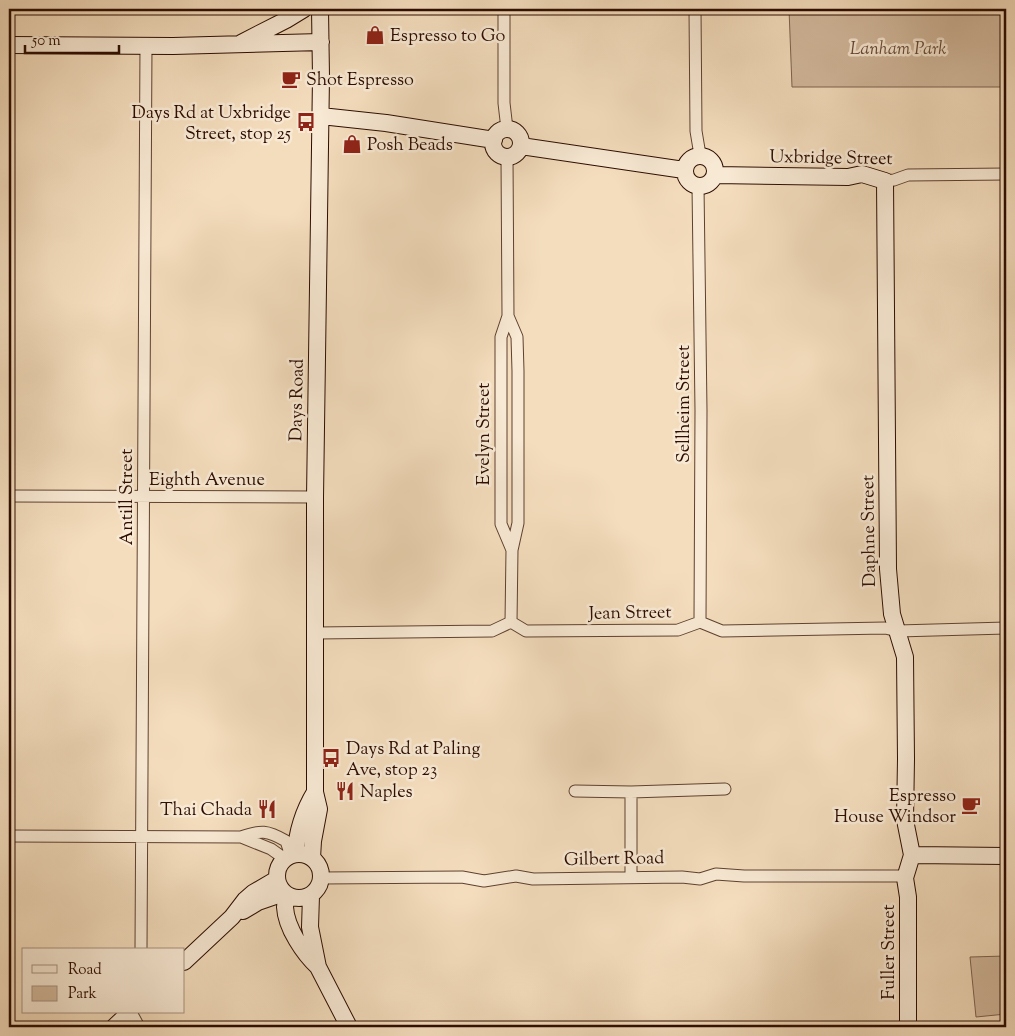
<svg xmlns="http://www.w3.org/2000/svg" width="1015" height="1036" font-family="'Sorts Mill Goudy',serif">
  <rect width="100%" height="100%" fill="#f4ddbd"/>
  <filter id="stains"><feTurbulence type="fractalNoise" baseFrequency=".004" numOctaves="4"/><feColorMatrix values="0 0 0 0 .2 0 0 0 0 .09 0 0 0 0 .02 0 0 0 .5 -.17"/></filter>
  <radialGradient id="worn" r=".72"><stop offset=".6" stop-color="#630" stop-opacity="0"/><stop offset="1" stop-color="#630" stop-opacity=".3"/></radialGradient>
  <path fill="#d2b99d" stroke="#7f624f" d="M 789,9 L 1006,9 L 1006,87 L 792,87 Z
    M 1006,956 L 1006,1014 L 976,1017 L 970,957 Z"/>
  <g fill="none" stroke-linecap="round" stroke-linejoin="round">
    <g stroke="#5e4030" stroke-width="13">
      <path id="street" d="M 504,9 L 504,103 L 507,129
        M 695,9 L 696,131 L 700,155
        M 507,157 L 508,316 L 501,337 L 501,524 L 512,550
        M 885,181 L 894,180 L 908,175 L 1006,174
        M 698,186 L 701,410 L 700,622
        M 508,316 L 517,337 L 518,371 L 518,523 L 512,550 L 511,622
        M 9,496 L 315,497
        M 316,633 L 492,631 L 511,622 L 526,631 L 678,630 L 700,622 L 722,631 L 885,628 L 898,631 L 1006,628
        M 575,791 L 631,792 L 725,789
        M 631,792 L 631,877
        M 9,836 L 241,837 C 261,830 267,830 286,841 L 291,856
        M 241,837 L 271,849 L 285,859
        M 321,878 L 462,877 L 484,881 L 516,876 L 533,879 L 682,877 L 700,879 L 716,874 L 744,876 L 906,876
        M 141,950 L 146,45
        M 131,1012 L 139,1027"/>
    </g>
    <g stroke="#2c0c01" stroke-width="18">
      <path id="secondary" d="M 241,43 L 286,20 L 304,9
        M 9,45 L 173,46 L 321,42
        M 321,116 L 386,123 L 494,140
        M493 143a14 14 0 1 1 28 0a14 14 0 1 1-28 0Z
        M 521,146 L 684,170
        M685 171a15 15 0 1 1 30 0a15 15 0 1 1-30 0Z
        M 715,175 L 848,177 L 862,174 L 885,181 L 888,569 L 892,614 L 905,657 L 906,759 L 905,820 L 912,855 L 905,878 L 908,897 L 908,1027
        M277 876a22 22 0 1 1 44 0a22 22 0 1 1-44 0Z
        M 296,854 C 296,833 304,810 315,792
        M 912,855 L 1006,856
        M 312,858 L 313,841 L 319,809 L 315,792 L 315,497 L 321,77 L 320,9
        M 287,895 C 287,899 285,904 285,907 C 286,928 304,954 318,967
        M 311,896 L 310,927 L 318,967 L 349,1027
        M 243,911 L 258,902 L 284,893
        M 184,962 L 232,917 L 245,900 L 253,893 L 277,879
        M 114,1027 L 130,1012"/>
    </g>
    <use href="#street" stroke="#f8e9d4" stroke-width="11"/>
    <use href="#secondary" stroke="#f8e9d4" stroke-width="16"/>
  </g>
  <defs>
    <g id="shop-bare" transform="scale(1.5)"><path d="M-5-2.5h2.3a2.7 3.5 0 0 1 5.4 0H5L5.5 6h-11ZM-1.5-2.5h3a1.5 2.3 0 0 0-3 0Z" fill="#8f2418" stroke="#f8e9d4" stroke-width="2.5" paint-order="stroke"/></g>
    <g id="cafe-bare" transform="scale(1.5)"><path d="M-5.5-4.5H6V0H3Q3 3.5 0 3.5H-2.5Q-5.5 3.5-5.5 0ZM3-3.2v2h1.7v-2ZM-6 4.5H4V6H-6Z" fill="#8f2418" stroke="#f8e9d4" stroke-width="2.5" paint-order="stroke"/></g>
    <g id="bus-bare" transform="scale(1.5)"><path d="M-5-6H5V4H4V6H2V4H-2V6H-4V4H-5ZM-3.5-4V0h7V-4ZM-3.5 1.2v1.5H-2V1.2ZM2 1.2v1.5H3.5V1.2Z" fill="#8f2418" stroke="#f8e9d4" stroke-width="2.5" paint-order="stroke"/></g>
    <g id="restaurant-bare" transform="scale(1.5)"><path d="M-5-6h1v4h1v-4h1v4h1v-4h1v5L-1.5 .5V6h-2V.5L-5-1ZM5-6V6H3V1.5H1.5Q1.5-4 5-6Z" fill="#8f2418" stroke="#f8e9d4" stroke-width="2.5" paint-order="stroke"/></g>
  </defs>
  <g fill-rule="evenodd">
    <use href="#shop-bare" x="375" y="35"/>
    <use href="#cafe-bare" x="291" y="79"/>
    <use href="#bus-bare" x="306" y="122"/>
    <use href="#shop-bare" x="352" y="144"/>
    <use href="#bus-bare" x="331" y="758"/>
    <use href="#restaurant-bare" x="345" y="791"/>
    <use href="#cafe-bare" x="971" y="805"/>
    <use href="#restaurant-bare" x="267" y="809"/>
  </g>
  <g text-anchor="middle" stroke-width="5" stroke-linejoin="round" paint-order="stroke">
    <g font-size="18" fill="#2c0c01" stroke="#f8e9d4" text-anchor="start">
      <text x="390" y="41">Espresso to Go</text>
      <text x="306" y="85">Shot Espresso</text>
      <text x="291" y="118" text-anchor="end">Days Rd at Uxbridge<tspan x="291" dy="21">Street, stop 25</tspan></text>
      <text x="367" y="150">Posh Beads</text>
      <text x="346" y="754">Days Rd at Paling<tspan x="346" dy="21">Ave, stop 23</tspan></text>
      <text x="360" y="797">Naples</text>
      <text x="956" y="801" text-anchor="end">Espresso<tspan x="956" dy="21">House Windsor</tspan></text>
      <text x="252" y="815" text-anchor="end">Thai Chada</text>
    </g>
    <g font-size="18" font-style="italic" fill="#664938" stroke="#f8e9d4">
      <text x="898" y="54">Lanham Park</text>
    </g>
    <g font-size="18" fill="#2c0c01" stroke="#f8e9d4">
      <text transform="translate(831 157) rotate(1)" y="6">Uxbridge Street</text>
      <text transform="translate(296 400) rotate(-89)" y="6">Days Road</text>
      <text transform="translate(683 404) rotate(-90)" y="6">Sellheim Street</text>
      <text transform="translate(483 434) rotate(-90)" y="6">Evelyn Street</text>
      <text x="207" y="485">Eighth Avenue</text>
      <text transform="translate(126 497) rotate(-90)" y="6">Antill Street</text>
      <text transform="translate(868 531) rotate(-91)" y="6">Daphne Street</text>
      <text transform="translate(630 612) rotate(-1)" y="6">Jean Street</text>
      <text transform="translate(614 858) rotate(-1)" y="6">Gilbert Road</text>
      <text transform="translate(888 952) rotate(-90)" y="6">Fuller Street</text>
    </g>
  </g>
  <rect width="1015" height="1036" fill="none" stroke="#f4ddbd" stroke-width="30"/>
  <rect x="10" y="10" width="995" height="1016" fill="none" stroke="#2c0c01" stroke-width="2.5"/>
  <rect x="15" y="15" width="985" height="1006" fill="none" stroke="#2c0c01"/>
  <rect x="22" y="948" width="162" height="65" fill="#f8e9d4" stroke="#a69180"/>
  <rect x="32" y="965" width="25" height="8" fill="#f8e9d4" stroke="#a69180"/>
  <text x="68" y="974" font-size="15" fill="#2c0c01">Road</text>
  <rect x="32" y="986" width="25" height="15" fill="#d2b99d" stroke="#a69180"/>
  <text x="68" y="998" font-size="15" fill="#2c0c01">Park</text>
  <path d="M25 45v8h94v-8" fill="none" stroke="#2c0c01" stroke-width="2.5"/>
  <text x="32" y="45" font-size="15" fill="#2c0c01" stroke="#f8e9d4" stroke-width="4" paint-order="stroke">50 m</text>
  <rect width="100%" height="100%" filter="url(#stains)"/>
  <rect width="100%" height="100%" fill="url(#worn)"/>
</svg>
